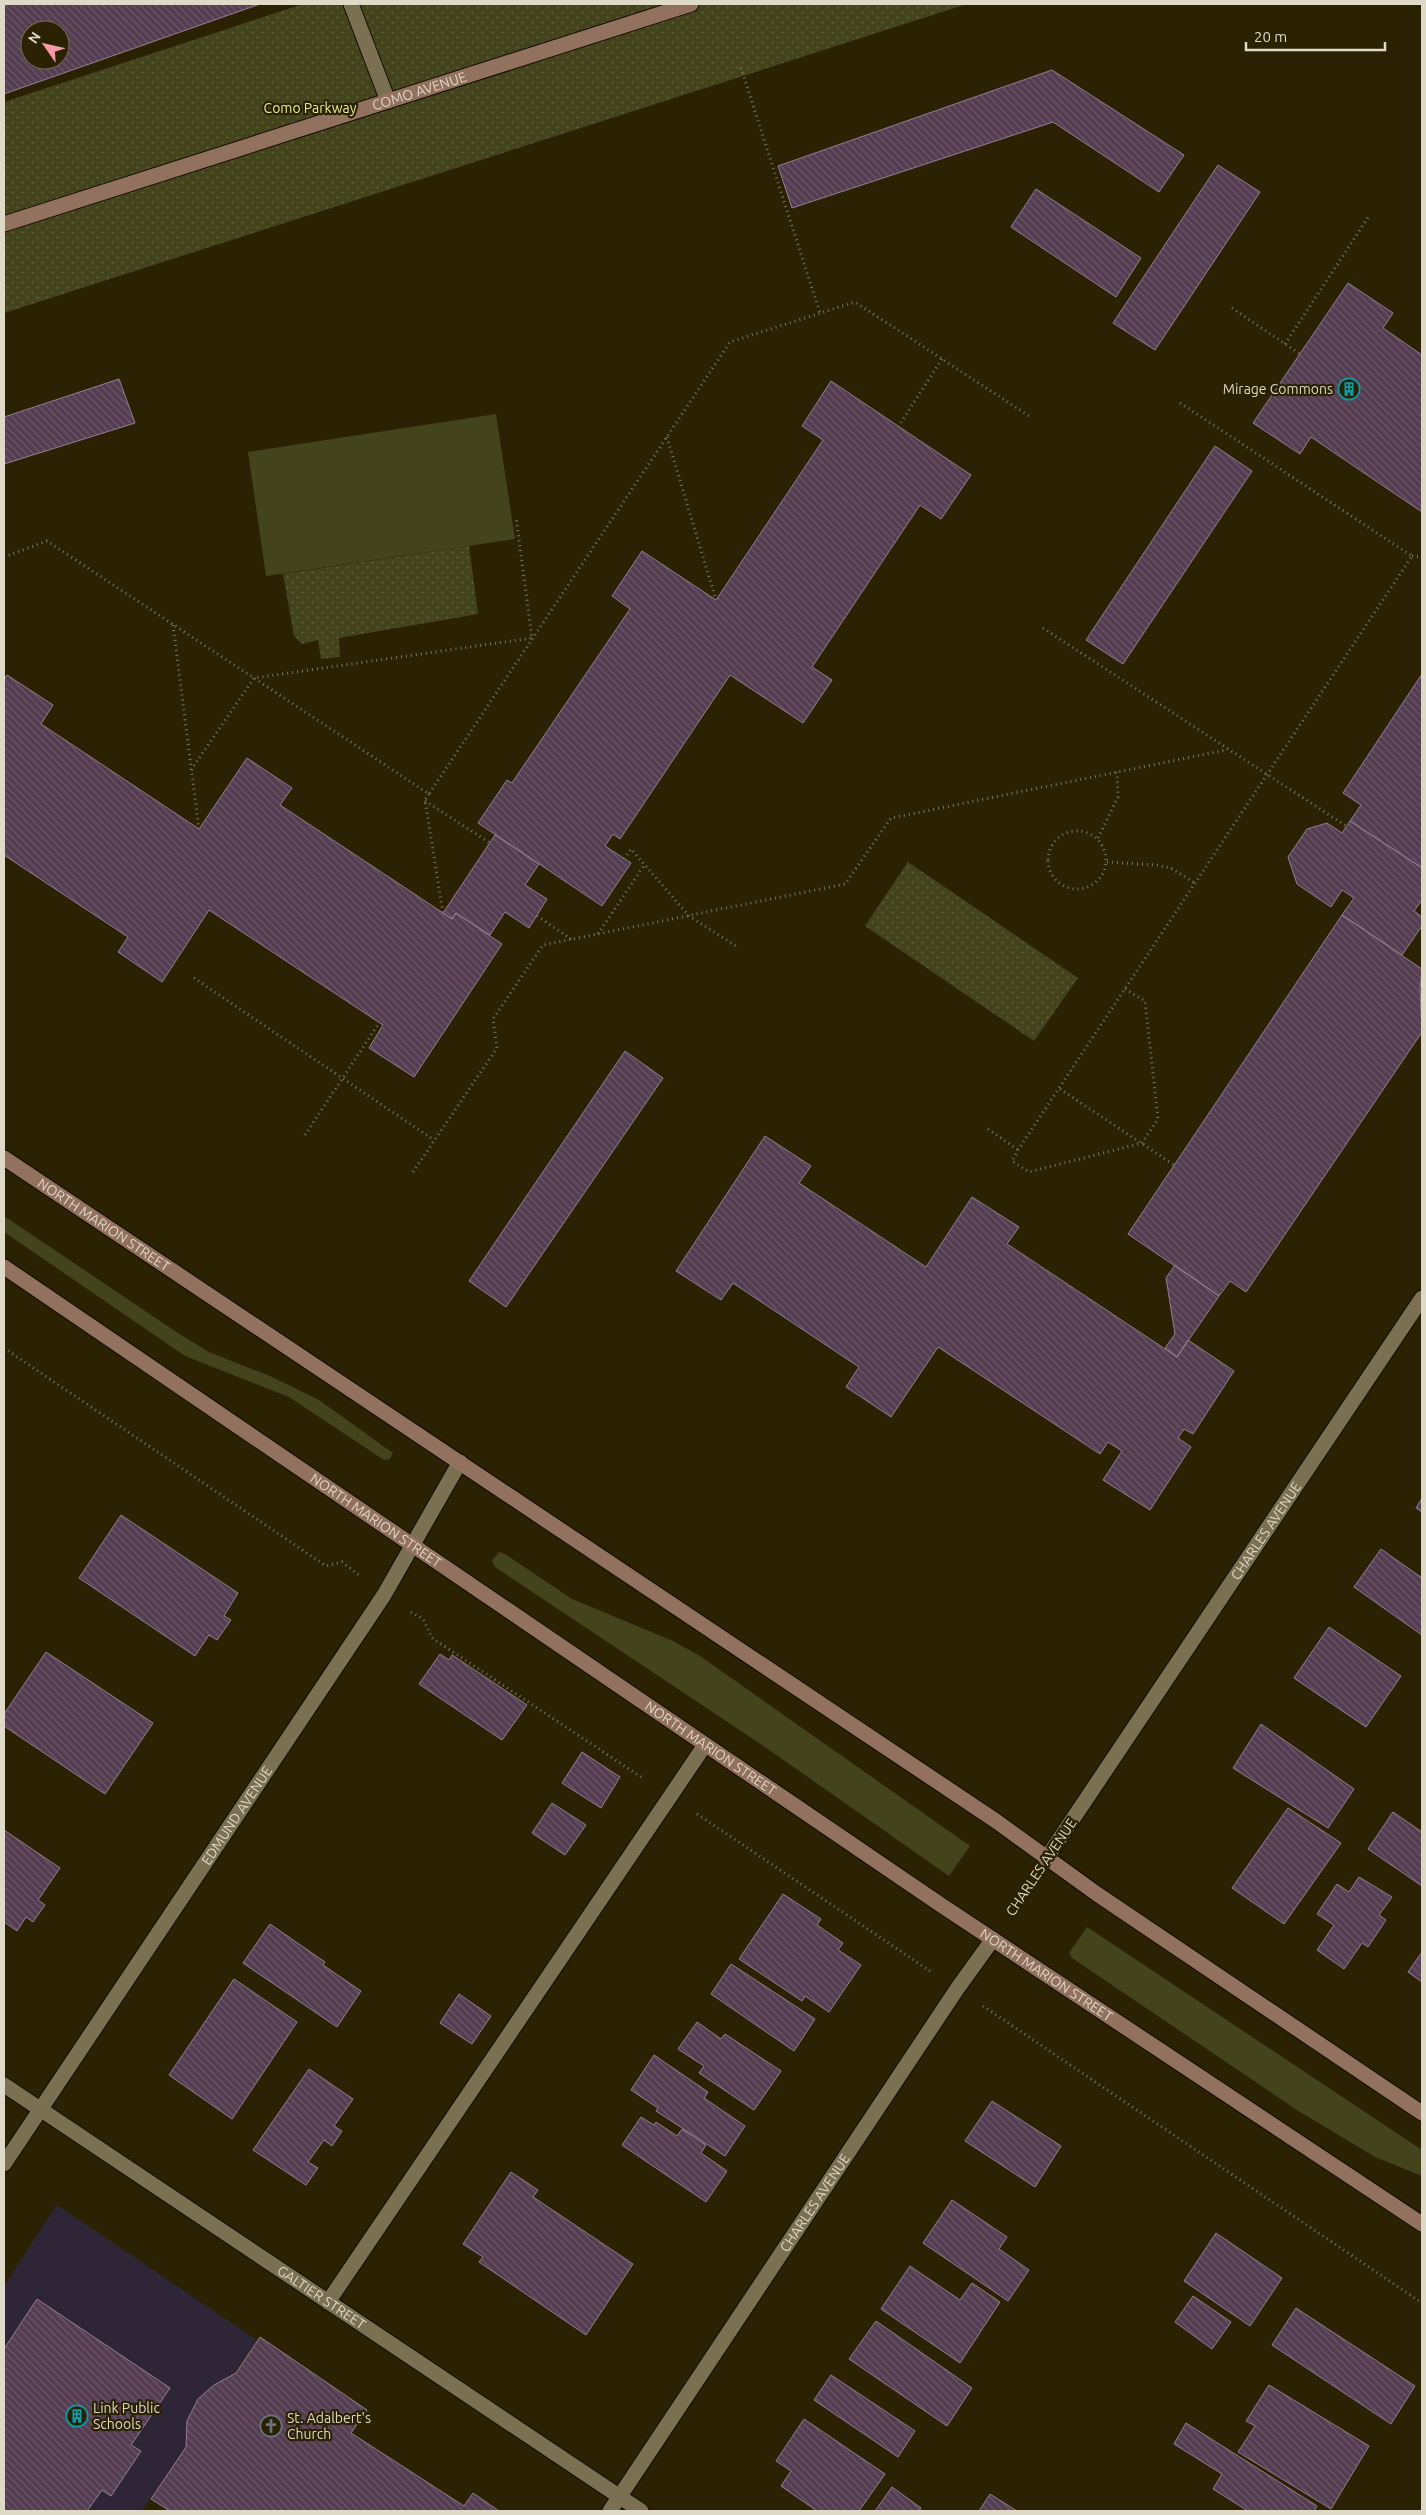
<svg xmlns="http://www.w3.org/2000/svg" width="1426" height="2515" font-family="Ubuntu,sans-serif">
  <defs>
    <pattern id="park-dots" width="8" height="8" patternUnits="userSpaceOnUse" patternTransform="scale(1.25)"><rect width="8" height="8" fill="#43441c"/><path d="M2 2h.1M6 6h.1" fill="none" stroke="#5e5e3c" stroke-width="1.8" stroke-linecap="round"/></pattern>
    <pattern id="building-back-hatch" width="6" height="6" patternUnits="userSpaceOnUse" patternTransform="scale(1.25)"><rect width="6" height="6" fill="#543c51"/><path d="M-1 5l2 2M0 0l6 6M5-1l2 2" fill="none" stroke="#6c5869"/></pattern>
  </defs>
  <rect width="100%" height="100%" fill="#2b2204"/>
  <path fill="#2e2636" d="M 57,2205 L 257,2340 L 142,2511 L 4,2511 L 4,2286 Z"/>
  <path fill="#43441c" d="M 496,414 L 515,539 L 266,576 L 248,452 Z
    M 4,1216 L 181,1335 L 209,1352 L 272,1377 L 319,1400 L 393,1453 L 390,1459 L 384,1460 L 289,1397 L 185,1356 L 4,1232 Z
    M 499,1552 L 505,1554 L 572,1599 L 673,1641 L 700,1656 L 970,1846 L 949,1876 L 765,1747 L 495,1567 L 492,1561 Z
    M 1087,1927 L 1422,2150 L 1422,2176 L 1375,2157 L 1297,2110 L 1072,1958 L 1069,1953 Z"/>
  <path fill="url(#park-dots)" d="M 303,4 L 967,4 L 4,313 L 4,102 Z
    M 469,546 L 478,614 L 339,638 L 340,657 L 321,659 L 318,640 L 302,644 L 294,636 L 283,574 Z
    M 908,862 L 1078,978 L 1034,1041 L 865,926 Z"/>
  <path fill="url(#building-back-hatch)" stroke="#977c94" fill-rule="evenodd" d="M 4,4 L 260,4 L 4,94 ZM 30,30 L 60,30 L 60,60 L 30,60 Z
    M 1052,70 L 1184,155 L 1159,192 L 1053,122 L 792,208 L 778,166 Z
    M 1218,165 L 1260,192 L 1155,350 L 1113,323 Z
    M 1036,189 L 1141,258 L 1116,297 L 1011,227 Z
    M 1348,283 L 1393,313 L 1383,328 L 1422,355 L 1422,512 L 1311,437 L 1300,454 L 1253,423 Z
    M 119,379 L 135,423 L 4,464 L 4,417 Z
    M 831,381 L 971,475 L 941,519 L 920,505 L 812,667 L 832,680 L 803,723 L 730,675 L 620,839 L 613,834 L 605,846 L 631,863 L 602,906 L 478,823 L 507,780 L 512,783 L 630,609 L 612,596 L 642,551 L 716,600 L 823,440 L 802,426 Z
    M 1215,446 L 1252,471 L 1123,664 L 1086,640 Z
    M 1422,674 L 1422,868 L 1350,821 L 1361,805 L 1343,793 Z
    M 7,675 L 53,705 L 41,724 L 199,829 L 247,758 L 292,788 L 280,805 L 443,913 L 452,919 L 456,913 L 502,944 L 414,1077 L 369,1048 L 383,1025 L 209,910 L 162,982 L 118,952 L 128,937 L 4,855 L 4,680 Z
    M 1350,821 L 1422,868 L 1422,900 L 1414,911 L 1422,917 L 1422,926 L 1402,955 L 1342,915 L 1354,898 L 1342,890 L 1331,907 L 1297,884 L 1288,857 L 1307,829 L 1327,823 L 1342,833 Z
    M 495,835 L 539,864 L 525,885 L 547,899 L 529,928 L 505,912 L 490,935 L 456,913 L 452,919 L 443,913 Z
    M 1342,915 L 1422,969 L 1420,989 L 1422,1032 L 1246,1292 L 1230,1281 L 1219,1296 L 1128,1234 Z
    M 625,1051 L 663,1078 L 506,1307 L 469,1281 Z
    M 765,1136 L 811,1166 L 799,1183 L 926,1267 L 972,1197 L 1019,1227 L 1007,1244 L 1177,1357 L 1188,1340 L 1234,1371 L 1193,1434 L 1184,1429 L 1178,1438 L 1191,1447 L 1150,1510 L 1103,1480 L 1122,1451 L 1108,1442 L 1100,1454 L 938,1347 L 891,1417 L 846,1387 L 859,1367 L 733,1283 L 721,1300 L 676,1271 Z
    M 1175,1265 L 1219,1296 L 1177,1357 L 1165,1348 L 1175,1334 L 1166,1278 Z
    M 1422,1498 L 1422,1512 L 1416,1508 Z
    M 121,1515 L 238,1593 L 224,1616 L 231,1620 L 217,1640 L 209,1635 L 195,1656 L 79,1578 Z
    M 1381,1549 L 1422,1578 L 1422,1635 L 1354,1587 Z
    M 1329,1627 L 1401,1676 L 1366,1727 L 1294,1678 Z
    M 46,1652 L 153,1723 L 105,1794 L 4,1726 L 4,1714 Z
    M 440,1654 L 449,1660 L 452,1655 L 527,1705 L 502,1740 L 419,1684 Z
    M 1261,1724 L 1354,1789 L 1328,1828 L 1233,1768 Z
    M 582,1752 L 620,1777 L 601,1808 L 562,1783 Z
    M 552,1803 L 586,1825 L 565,1855 L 532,1833 Z
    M 1288,1808 L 1341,1843 L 1284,1924 L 1232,1888 Z
    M 1393,1812 L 1422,1832 L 1422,1886 L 1368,1849 Z
    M 4,1830 L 60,1868 L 38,1900 L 45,1905 L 33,1922 L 26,1917 L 17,1931 L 4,1922 Z
    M 1359,1877 L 1392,1897 L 1379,1915 L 1386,1920 L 1368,1947 L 1362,1943 L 1344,1969 L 1317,1950 L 1334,1925 L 1317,1914 L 1337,1884 L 1349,1892 Z
    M 783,1894 L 821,1919 L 817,1925 L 843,1943 L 838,1950 L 861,1965 L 829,2012 L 805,1996 L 802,2001 L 739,1959 Z
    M 270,1924 L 325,1962 L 323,1965 L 361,1991 L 337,2027 L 243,1963 Z
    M 1422,1952 L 1422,1982 L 1408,1972 Z
    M 731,1964 L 815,2019 L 794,2051 L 711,1994 Z
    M 234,1979 L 297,2022 L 232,2119 L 169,2075 Z
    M 459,1994 L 491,2016 L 472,2044 L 440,2023 Z
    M 697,2022 L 721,2039 L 725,2034 L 781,2071 L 754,2110 L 699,2073 L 704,2066 L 678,2049 Z
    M 654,2055 L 708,2092 L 704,2098 L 745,2126 L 725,2156 L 656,2111 L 658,2108 L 631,2090 Z
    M 309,2069 L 353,2099 L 334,2126 L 342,2131 L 332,2146 L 324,2140 L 308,2162 L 318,2168 L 306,2185 L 253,2150 Z
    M 992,2101 L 1061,2146 L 1035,2187 L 965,2141 Z
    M 641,2117 L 654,2125 L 656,2122 L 677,2136 L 682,2129 L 706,2145 L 701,2153 L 727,2171 L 706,2202 L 622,2145 Z
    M 511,2172 L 538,2190 L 533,2197 L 633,2264 L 586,2335 L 479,2262 L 483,2257 L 463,2244 Z
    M 952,2200 L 1007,2237 L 999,2249 L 1029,2270 L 1008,2301 L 923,2243 Z
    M 1216,2233 L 1282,2278 L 1250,2326 L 1184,2281 Z
    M 910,2266 L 960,2300 L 972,2283 L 1000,2302 L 960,2363 L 881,2309 Z
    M 1193,2296 L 1231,2322 L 1212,2349 L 1175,2322 Z
    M 37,2299 L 170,2388 L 131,2445 L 141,2451 L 111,2496 L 102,2490 L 87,2511 L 4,2511 L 4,2349 Z
    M 1296,2308 L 1415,2386 L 1391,2424 L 1272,2345 Z
    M 876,2321 L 972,2388 L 947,2426 L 849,2359 Z
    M 260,2337 L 367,2410 L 351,2433 L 464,2506 L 473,2493 L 499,2511 L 170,2511 L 151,2499 L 186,2447 L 187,2421 L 198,2399 L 214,2385 L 236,2373 Z
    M 831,2375 L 915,2431 L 898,2457 L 814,2400 Z
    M 1269,2385 L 1369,2446 L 1331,2509 L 1238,2452 L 1255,2426 L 1246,2421 Z
    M 804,2419 L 885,2474 L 859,2511 L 817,2511 L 781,2486 L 791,2471 L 776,2461 Z
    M 1186,2423 L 1317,2506 L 1314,2511 L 1248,2511 L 1213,2489 L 1222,2474 L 1174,2444 Z
    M 892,2487 L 921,2508 L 919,2511 L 875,2511 Z
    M 990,2494 L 1017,2511 L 979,2511 Z"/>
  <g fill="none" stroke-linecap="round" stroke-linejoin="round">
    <g stroke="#120b00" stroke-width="17">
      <path id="lane" d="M 351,4 L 388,101
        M 328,2302 L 705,1745"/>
    </g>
    <g stroke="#120b00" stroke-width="17">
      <g id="street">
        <path id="s1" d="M 1046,1859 L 1422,1298"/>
        <path id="s2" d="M 4,2085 L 641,2511"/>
        <path id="s3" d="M 4,2164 L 384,1595 L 460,1462"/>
        <path id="s4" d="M 610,2511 L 957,1989 L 993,1939"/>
      </g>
    </g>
    <g stroke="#120b00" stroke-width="17">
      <g id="secondary">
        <path id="s5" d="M 4,224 L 691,4"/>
        <path id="s6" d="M 4,1158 L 996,1821 L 1097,1894 L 1422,2113"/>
        <path id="s7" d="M 4,1267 L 941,1905 L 1422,2224"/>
      </g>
    </g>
    <path stroke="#7d755d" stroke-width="3" stroke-dasharray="1 4" stroke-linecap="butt" d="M 741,68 L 820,313
      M 1232,308 L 1300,354
      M 1285,344 L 1369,216
      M 898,427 L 942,359
      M 667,437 L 716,600
      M 1412,556 L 1422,557
      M 4,557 L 47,541 L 429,794 L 730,342 L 855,302 L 1029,416
      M 173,625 L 199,829
      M 1043,628 L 1346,826
      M 191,770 L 254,678 L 532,638 L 516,517
      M 429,794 L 425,800 L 443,913
      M 425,801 L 490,843
      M1048 860a29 29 0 1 1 58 0a29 29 0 1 1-58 0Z
      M 1098,838 L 1118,797 L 1117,772
      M 624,859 L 631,849 L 689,916 L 736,946
      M 1107,862 L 1156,865 L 1171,868 L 1195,883
      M 537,916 L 571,939
      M 598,934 L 645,864
      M 194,978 L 434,1140
      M 1125,989 L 1145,1001 L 1158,1119 L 1142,1143 L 1029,1172 L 1012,1161 L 1018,1150 L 1412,556 L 1177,401
      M 1060,1089 L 1174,1165
      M 988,1129 L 1018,1150
      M 305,1135 L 379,1023
      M 413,1172 L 497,1048 L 493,1019 L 543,945 L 845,884 L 891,818 L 1226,750
      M 4,1348 L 326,1566 L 342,1562 L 359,1575
      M 411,1612 L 423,1619 L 432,1638 L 644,1779
      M 697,1814 L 930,1971
      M 1011,1912 L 1029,1884
      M 983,2006 L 1422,2303"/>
    <use href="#lane" stroke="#7b7051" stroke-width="15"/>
    <use href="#street" stroke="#7b7051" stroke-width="15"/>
    <use href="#secondary" stroke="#92715e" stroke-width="15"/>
  </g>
  <defs>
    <g id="building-ring" transform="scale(1.125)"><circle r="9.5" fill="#2b2204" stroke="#0f9aa8" stroke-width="1.5"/><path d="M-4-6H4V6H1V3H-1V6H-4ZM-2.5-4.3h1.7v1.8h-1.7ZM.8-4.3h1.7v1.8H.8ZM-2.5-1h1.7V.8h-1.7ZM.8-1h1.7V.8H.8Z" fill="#0f9aa8"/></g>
    <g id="church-ring" transform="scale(1.125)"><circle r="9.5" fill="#2b2204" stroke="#6b7280" stroke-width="1.5"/><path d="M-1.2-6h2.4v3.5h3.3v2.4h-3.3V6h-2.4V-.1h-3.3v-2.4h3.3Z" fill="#6b7280"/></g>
  </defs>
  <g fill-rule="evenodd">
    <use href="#building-ring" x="1349" y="389"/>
    <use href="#building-ring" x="77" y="2416"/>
    <use href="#church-ring" x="271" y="2426"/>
  </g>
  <g text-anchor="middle" stroke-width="4.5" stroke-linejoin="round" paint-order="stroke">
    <g font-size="14" fill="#dfd9c8" stroke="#2b2204">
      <text dy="5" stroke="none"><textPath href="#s5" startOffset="436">COMO AVENUE</textPath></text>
      <text dy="5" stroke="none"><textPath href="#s6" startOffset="120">NORTH MARION STREET</textPath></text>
      <text dy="5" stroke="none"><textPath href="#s7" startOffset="450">NORTH MARION STREET</textPath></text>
      <text dy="5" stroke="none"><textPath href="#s1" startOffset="395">CHARLES AVENUE</textPath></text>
      <text dy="5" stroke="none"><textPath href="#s7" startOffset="855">NORTH MARION STREET</textPath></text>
      <text dy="5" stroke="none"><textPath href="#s3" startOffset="419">EDMUND AVENUE</textPath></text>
      <text transform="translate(1041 1867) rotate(-56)" y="5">CHARLES AVENUE</text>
      <text dy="5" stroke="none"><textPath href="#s7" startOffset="1260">NORTH MARION STREET</textPath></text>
      <text dy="5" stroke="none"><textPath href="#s4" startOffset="370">CHARLES AVENUE</textPath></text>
      <text dy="5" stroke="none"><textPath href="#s2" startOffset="382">GALTIER STREET</textPath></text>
    </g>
    <g font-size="14" fill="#e7eb92" stroke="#2b2204">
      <text x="310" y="113">Como Parkway</text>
    </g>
    <g font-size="14" fill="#dfd9c8" stroke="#2b2204" text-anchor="start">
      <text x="1333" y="394" text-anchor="end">Mirage Commons</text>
      <text x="93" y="2413">Link Public<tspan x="93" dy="16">Schools</tspan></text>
      <text x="287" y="2423">St. Adalbert's<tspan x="287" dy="16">Church</tspan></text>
    </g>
  </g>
  <rect width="1426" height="2515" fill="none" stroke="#dfd9c8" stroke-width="10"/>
  <g transform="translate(45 45) rotate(304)"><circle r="24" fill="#2b2204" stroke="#736b52"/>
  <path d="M0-4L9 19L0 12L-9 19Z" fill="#f49aa4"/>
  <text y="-8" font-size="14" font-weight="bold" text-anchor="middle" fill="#dfd9c8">N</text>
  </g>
  <path d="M1246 42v8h139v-8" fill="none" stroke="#dfd9c8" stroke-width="2.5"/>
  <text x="1254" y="42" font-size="15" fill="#dfd9c8" stroke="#2b2204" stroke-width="4" paint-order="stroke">20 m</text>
</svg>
